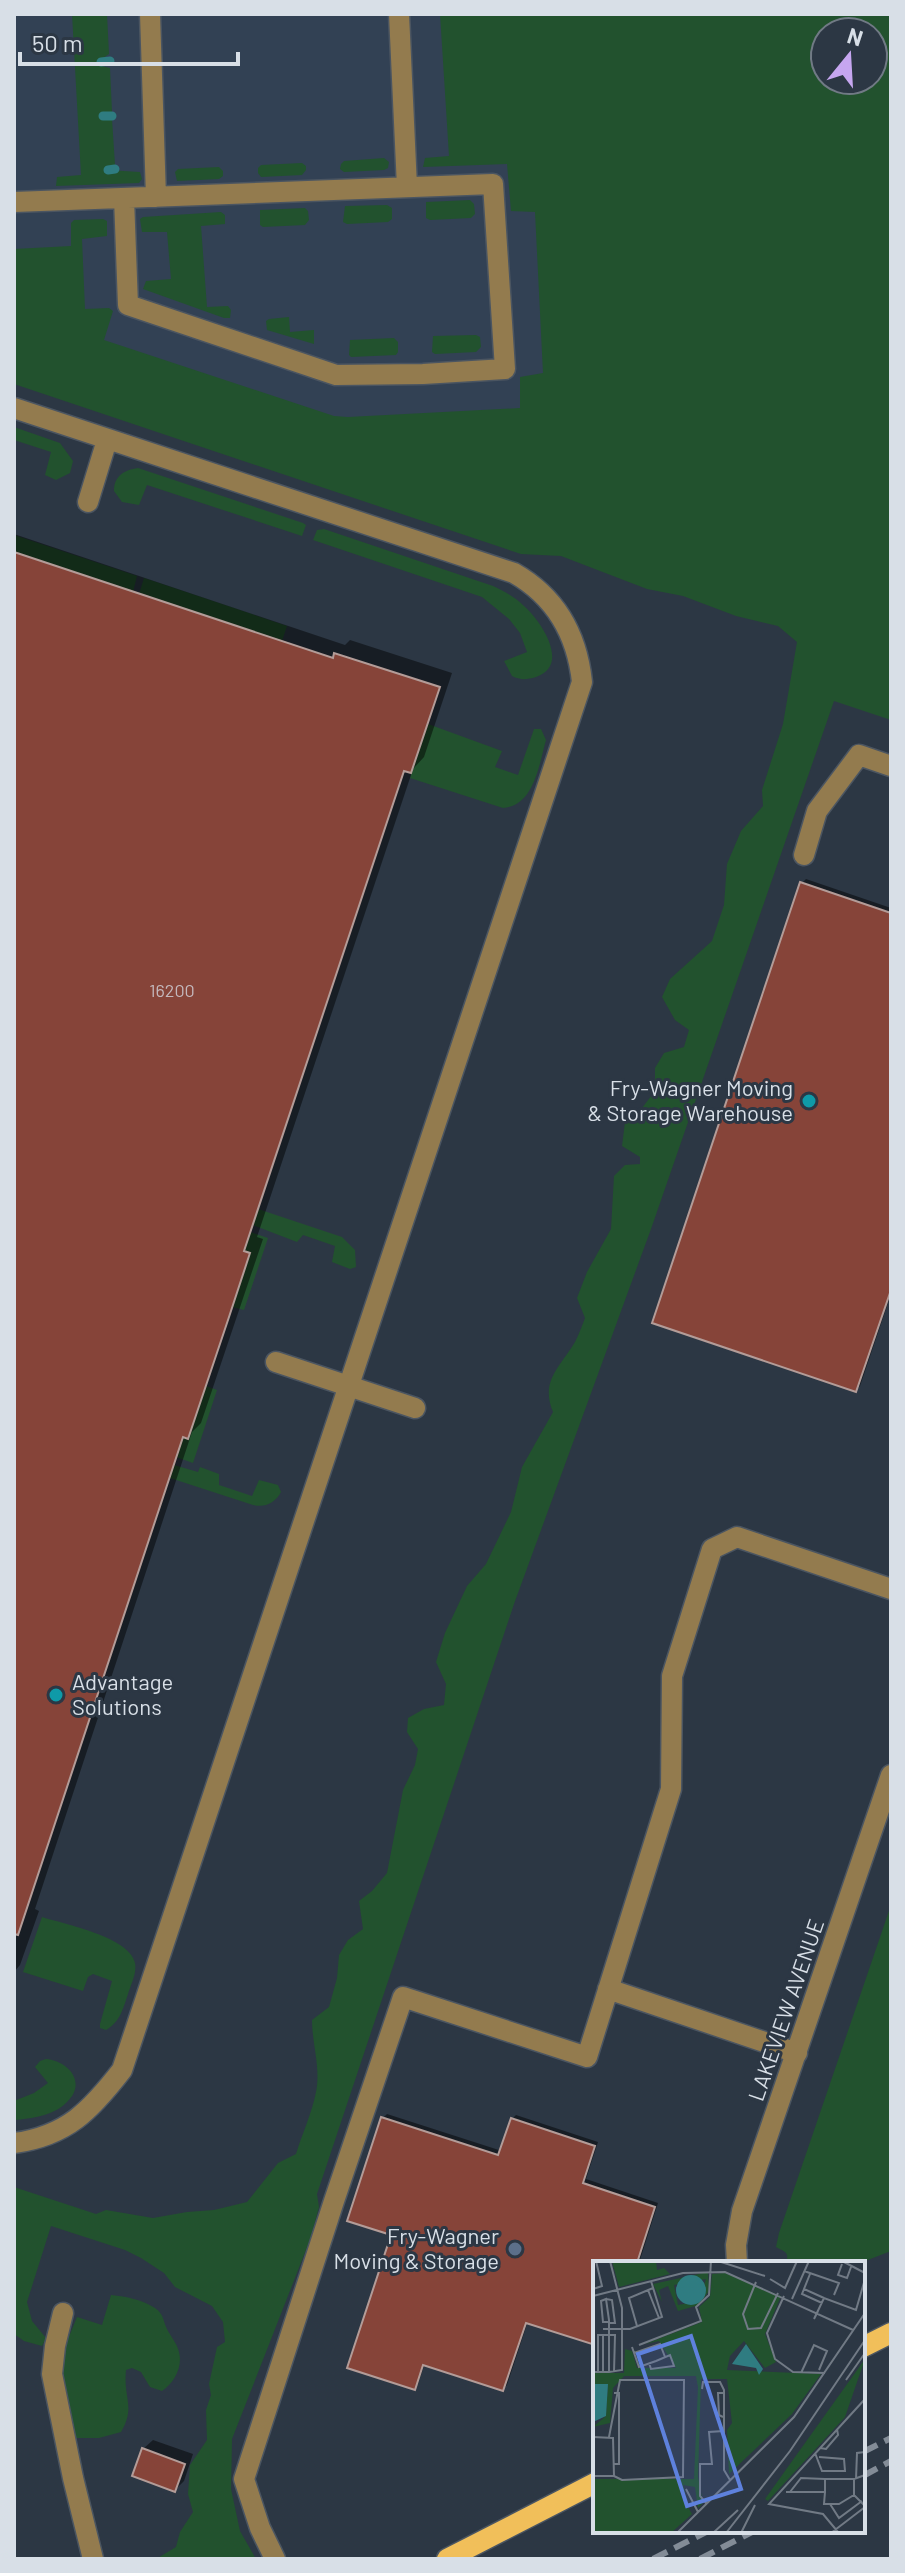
<svg xmlns="http://www.w3.org/2000/svg" width="905" height="2573" font-family="Barlow,sans-serif">
  <rect width="100%" height="100%" fill="#2c3744"/>
  <path fill="#324154" fill-rule="evenodd" d="M 14,14 L 891,14 L 891,638 L 14,346 ZM 825,32 L 873,32 L 873,80 L 825,80 Z"/>
  <path fill="#22522e" fill-rule="evenodd" d="M 72,14 L 107,14 L 109,54 L 103,58 L 102,66 L 110,68 L 112,112 L 103,116 L 112,119 L 115,165 L 107,170 L 140,172 L 142,179 L 139,183 L 56,186 L 57,177 L 81,175 Z
    M 440,14 L 891,14 L 891,720 L 834,701 L 651,1229 L 514,1604 L 317,2194 L 319,2207 L 311,2237 L 232,2439 L 231,2489 L 240,2531 L 256,2559 L 156,2559 L 176,2547 L 180,2532 L 193,2512 L 188,2494 L 190,2465 L 207,2440 L 206,2410 L 211,2395 L 209,2384 L 217,2347 L 225,2342 L 223,2322 L 212,2306 L 175,2287 L 164,2273 L 141,2258 L 125,2250 L 51,2226 L 27,2302 L 32,2321 L 46,2338 L 42,2346 L 24,2341 L 14,2334 L 14,2187 L 96,2214 L 106,2210 L 153,2218 L 187,2212 L 214,2210 L 247,2202 L 278,2163 L 296,2154 C 302,2134 312,2113 316,2092 C 321,2068 312,2044 312,2020 L 329,2007 L 337,1978 L 339,1955 L 348,1940 L 363,1929 L 359,1901 L 372,1891 L 387,1873 L 403,1790 L 415,1765 L 418,1749 L 407,1732 L 408,1718 L 424,1709 L 444,1705 L 446,1684 L 436,1662 L 445,1633 L 467,1586 L 486,1564 L 511,1512 L 522,1467 L 553,1412 C 540,1381 560,1367 575,1342 C 579,1334 582,1326 585,1318 L 577,1298 L 587,1272 L 611,1229 L 614,1176 L 625,1165 L 640,1164 L 640,1157 L 622,1146 L 625,1122 L 642,1108 L 655,1091 L 655,1068 L 664,1053 L 684,1047 L 689,1030 L 675,1020 L 662,997 L 670,979 L 712,941 L 724,905 L 727,864 L 741,831 L 763,806 L 762,790 L 783,724 L 797,642 L 778,626 L 736,616 L 683,596 L 647,589 L 561,556 L 521,554 L 14,384 L 14,249 L 71,246 L 71,223 L 74,220 L 103,219 L 107,221 L 107,236 L 82,239 L 85,309 L 109,308 L 113,311 L 104,340 L 334,416 L 348,417 L 520,408 L 520,377 L 543,373 L 535,212 L 511,211 L 507,164 L 423,167 L 425,158 L 449,156 ZM 825,32 L 873,32 L 873,80 L 825,80 Z
    M 384,158 L 389,162 L 388,168 L 384,170 L 344,172 L 340,169 L 341,164 L 344,161 Z
    M 302,163 L 306,166 L 306,170 L 302,175 L 261,177 L 258,173 L 258,168 L 261,165 Z
    M 219,167 L 223,171 L 223,176 L 219,179 L 177,181 L 175,172 L 178,169 Z
    M 470,200 L 474,204 L 475,214 L 471,218 L 430,220 L 426,218 L 426,202 Z
    M 387,205 L 392,208 L 392,219 L 388,222 L 347,224 L 343,222 L 345,206 Z
    M 305,208 L 308,211 L 309,220 L 305,225 L 263,227 L 260,225 L 260,210 Z
    M 221,212 L 225,215 L 225,224 L 201,226 L 207,307 L 228,306 L 231,310 L 230,318 L 224,318 L 143,289 L 146,281 L 171,279 L 167,232 L 142,232 L 140,219 L 143,217 Z
    M 289,317 L 290,332 L 314,330 L 314,344 L 267,330 L 266,321 L 269,319 Z
    M 476,335 L 480,337 L 481,347 L 476,352 L 435,354 L 432,352 L 433,336 Z
    M 394,338 L 398,342 L 398,352 L 396,355 L 351,357 L 349,355 L 350,340 Z
    M 14,427 L 60,443 L 73,461 L 70,473 L 56,480 L 45,475 L 51,452 L 14,440 Z
    M 138,468 L 303,523 L 306,525 L 302,536 L 147,485 L 139,505 L 122,502 L 114,491 C 114,476 124,470 138,468 Z
    M 324,529 L 493,586 C 504,591 515,597 524,606 C 541,621 571,665 536,677 C 526,680 520,680 512,676 L 504,661 L 527,652 L 520,633 L 509,619 L 482,597 L 313,540 L 317,530 Z
    M 14,535 L 137,576 L 133,592 L 14,552 Z
    M 144,578 L 287,626 L 282,641 L 139,594 Z
    M 428,724 L 502,751 L 495,767 L 518,775 L 534,729 L 541,729 L 546,740 C 539,765 534,806 503,808 L 410,778 Z
    M 258,1209 L 342,1237 L 355,1250 L 356,1267 L 350,1269 L 332,1262 L 335,1246 L 303,1235 L 297,1242 L 253,1225 Z
    M 250,1232 L 268,1238 L 244,1310 L 232,1307 L 250,1254 L 244,1251 Z
    M 206,1386 L 217,1390 L 193,1463 L 176,1457 L 183,1437 L 188,1439 Z
    M 174,1465 L 198,1472 L 200,1467 L 219,1474 L 219,1485 L 252,1496 L 259,1480 L 278,1485 L 281,1492 C 275,1503 265,1508 253,1505 L 170,1478 Z
    M 891,1905 L 891,2251 L 860,2263 L 786,2263 C 790,2251 784,2252 776,2247 L 779,2233 Z
    M 42,1917 C 64,1924 130,1937 135,1963 C 137,1973 131,1984 128,1994 C 123,2009 120,2022 106,2030 L 100,2028 L 100,2024 L 112,1981 L 93,1974 L 88,1977 L 83,1991 L 23,1972 Z
    M 46,2059 C 69,2061 87,2083 67,2102 C 55,2115 31,2119 14,2120 L 14,2101 L 34,2093 L 48,2083 L 35,2067 L 40,2061 Z
    M 111,2295 C 127,2297 141,2299 155,2308 C 164,2314 163,2321 167,2329 C 171,2337 177,2343 179,2352 C 183,2367 174,2383 162,2391 L 150,2387 L 141,2372 L 132,2368 L 126,2370 C 123,2398 136,2407 121,2432 L 99,2438 L 73,2438 L 59,2361 L 77,2317 L 102,2325 Z"/>
  <path fill="#0007" d="M 14,534 L 345,645 L 350,640 L 452,673 L 424,757 L 413,769 L 257,1237 L 263,1239 L 201,1423 L 192,1432 L 35,1909 L 39,1911 L 20,1965 L 14,1972 Z
    M 806,879 L 891,908 L 891,1294 L 860,1386 L 856,1390 L 802,883 Z
    M 387,2114 L 502,2151 L 512,2119 L 516,2115 L 598,2142 L 586,2179 L 658,2203 L 639,2263 L 595,2263 L 595,2343 L 528,2321 L 507,2385 L 503,2389 L 425,2363 L 418,2384 L 414,2388 L 393,2233 L 383,2118 Z
    M 153,2440 L 193,2454 L 184,2481 L 175,2490 L 143,2449 Z"/>
  <g fill="none" stroke-linecap="round" stroke-linejoin="round">
    <path stroke="#2f7c81" stroke-width="9" d="M 101,62 L 110,61
      M 103,116 L 112,116
      M 108,170 L 115,169"/>
  </g>
  <path fill="#864439" stroke="#b39c98" stroke-width="2" d="M 14,552 L 333,658 L 334,653 L 440,687 L 411,773 L 404,771 L 244,1251 L 250,1253 L 229,1317 L 188,1439 L 183,1437 L 18,1935 L 14,1934 Z
    M 800,882 L 891,913 L 891,1290 L 856,1392 L 652,1323 Z
    M 381,2117 L 498,2155 L 511,2118 L 595,2146 L 583,2183 L 655,2207 L 637,2263 L 595,2263 L 595,2345 L 526,2323 L 503,2391 L 423,2365 L 415,2390 L 347,2368 L 391,2235 L 347,2221 Z
    M 142,2448 L 185,2464 L 175,2492 L 132,2476 Z"/>
  <g fill="none" stroke-linecap="round" stroke-linejoin="round">
    <g stroke="#4b5561" stroke-width="23">
      <path id="minor" d="M 150,14 L 156,197
        M 399,14 L 407,187
        M 14,202 L 493,184 L 505,369 L 423,374 L 336,375 L 128,305 L 124,198
        M 14,408 L 514,573 C 556,597 577,635 582,682 L 122,2070 C 91,2110 67,2136 14,2143
        M 88,502 L 107,440
        M 804,855 L 817,811 L 859,755 L 891,766
        M 276,1362 L 415,1408
        M 608,1989 L 797,2053
        M 737,2263 L 736,2245 L 742,2211 L 891,1775
        M 63,2313 L 55,2346 L 52,2374 L 73,2478 L 93,2559
        M 275,2559 L 260,2528 L 244,2479 L 334,2201 L 403,1997 L 587,2057 L 671,1789 L 672,1676 L 712,1549 L 737,1537 L 891,1589"/>
    </g>
    <g stroke="#4b5561" stroke-width="23">
      <path id="major" d="M 863,2347 L 891,2333
        M 447,2559 L 595,2483"/>
    </g>
    <use href="#minor" stroke="#937b4e" stroke-width="20"/>
    <use href="#major" stroke="#f1bf5a" stroke-width="20"/>
    <path stroke="#838c97" stroke-width="6" stroke-dasharray="16 8" stroke-linecap="butt" d="M 863,2452 L 891,2438
      M 863,2476 L 891,2461
      M 653,2559 L 708,2531
      M 700,2559 L 754,2531"/>
  </g>
  <g fill="#0f9aa8" stroke="#2c3744" stroke-width="3">
    <circle cx="809" cy="1101" r="8"/>
    <circle cx="56" cy="1695" r="8"/>
  </g>
  <circle fill="#5c6f8a" stroke="#2c3744" stroke-width="3" cx="515" cy="2249" r="8"/>
  <g text-anchor="middle" stroke-width="6" stroke-linejoin="round" paint-order="stroke">
    <g font-size="18" fill="#c4b8bc">
      <text x="172" y="997">16200</text>
    </g>
    <g font-size="22" fill="#d8dfe7" stroke="#2c3744" text-anchor="end">
      <text x="793" y="1096">Fry-Wagner Moving<tspan x="793" dy="25">&amp; Storage Warehouse</tspan></text>
      <text x="72" y="1690" text-anchor="start">Advantage<tspan x="72" dy="25">Solutions</tspan></text>
      <text x="499" y="2244">Fry-Wagner<tspan x="499" dy="25">Moving &amp; Storage</tspan></text>
    </g>
    <g font-size="22" fill="#d8dfe7" stroke="#2c3744">
      <text transform="translate(786 2010) rotate(-71)" y="8">LAKEVIEW AVENUE</text>
    </g>
  </g>
  <g transform="translate(593 2261)">
    <rect width="272" height="272" fill="#2c3744"/>
    <path d="M 19,0 L 63,0 L 64,9 L 71,7 L 77,13 L 26,26 ZM 115,11 L 116,30 L 106,44 L 85,50 L 75,25 L 66,29 L 69,41 L 60,23 ZM 113,18 L 106,40 L 85,44 L 81,24 ZM 132,12 L 188,35 L 172,73 L 183,101 L 172,107 L 151,80 L 137,95 L 134,109 L 228,113 L 199,153 L 136,213 L 134,169 L 139,162 L 134,118 L 108,118 L 105,216 L 110,242 L 105,247 L 102,226 L 90,224 L 92,231 L 87,232 L 99,253 L 78,272 L 0,272 L 0,218 L 101,218 L 105,126 L 103,115 L 31,115 L 20,127 L 17,162 L 0,166 L 13,155 L 15,123 L 0,123 L 0,112 L 31,112 L 32,88 L 39,90 L 44,107 L 83,107 L 66,80 L 52,83 L 109,61 L 106,46 L 117,36 L 119,13 ZM 272,98 L 252,156 L 175,240 L 172,238 Z" fill="#22522e" fill-rule="evenodd"/>
    <path d="M83 29a15 15 0 1 1 30 0a15 15 0 1 1-30 0ZM 153,83 L 170,108 L 166,114 L 163,107 L 139,103 ZM 0,123 L 15,123 L 13,155 L 0,161 Z" fill="#2f7c81"/>
    <path fill="none" stroke="#717a85" stroke-width="2" d="M 125,0 L 172,15M 249,0 L 272,12M 249,3 L 245,14 L 254,17 L 258,6M 211,10 L 246,22 L 241,34M 217,13 L 211,28 L 231,37M 177,18 L 192,27 L 204,0M 163,21 L 150,53 L 155,68 L 168,67 L 185,32M 0,28 L 9,25 L 3,0M 211,28 L 209,33 L 229,42M 55,29 L 66,57M 0,35 L 90,12 L 132,11 L 260,69M 191,35 L 174,72 L 182,98 L 200,111 L 232,112M 13,38 L 19,39 L 22,62 L 16,62M 199,38 L 216,0M 225,50 L 221,58 L 231,37 L 263,49 L 272,18M 44,65 L 36,37 L 60,27M 10,68 L 37,68 L 69,56 L 58,20M 46,84 L 108,60 L 103,46 L 116,34 L 118,0M 39,86 L 46,106 L 63,100 L 77,94 L 81,105 L 58,108 L 56,102M 41,92 L 67,83 L 72,96M 0,111 L 16,111 L 16,59 L 13,38 L 8,40 L 10,61 L 16,61M 5,111 L 5,74 L 22,74 L 21,111M 10,111 L 10,74M 16,111 L 29,109 L 29,47 L 17,0M 208,112 L 221,84 L 234,90 L 226,109M 253,119 L 272,92M 109,128 L 110,121 L 127,121 L 131,129 L 131,209 L 137,219M 130,156 L 126,154 L 125,132 L 131,132M 0,176 L 20,177 L 21,215 L 0,215M 16,176 L 27,119 L 91,119 L 90,216 L 29,219 L 21,215M 227,187 L 233,188 L 245,174 L 244,168M 222,192 L 229,210 L 252,210 L 251,198 L 226,196M 21,203 L 26,203 L 26,132 L 21,132M 263,218 L 264,192 L 272,191M 93,228 L 105,251M 193,231 L 232,231 L 232,218 L 261,218M 197,231 L 208,217 L 232,218M 232,231 L 231,243 L 246,243 L 261,234 L 272,245M 261,234 L 261,218 L 272,214M 113,242 L 107,235 L 107,203 L 119,203 L 116,171 L 131,170M 237,243 L 246,257 L 269,240M 245,271 L 230,253 L 176,243 L 272,138M 84,272 L 201,156 L 272,52M 120,272 L 145,249M 133,272 L 197,190 L 272,79M 148,272 L 162,244M 238,272 L 272,246"/>
    <path fill="#5e81dd" fill-opacity="0.15" stroke="#5e81dd" stroke-width="4" d="M 98,75 L 148,228 L 94,245 L 45,93 Z"/>
    <rect width="272" height="272" fill="none" stroke="#d8dfe7" stroke-width="4"/>
  </g>
  <rect width="905" height="2573" fill="none" stroke="#d8dfe7" stroke-width="32"/>
  <g transform="translate(849 56) rotate(18)"><circle r="38" fill="#2c3744" stroke="#717a85" stroke-width="2"/>
  <path d="M0-6L14 30L0 20L-14 30Z" fill="#c6a6f0"/>
  <text y="-12" font-size="22" font-weight="bold" text-anchor="middle" fill="#d8dfe7">N</text>
  </g>
  <path d="M20 52v12h218v-12" fill="none" stroke="#d8dfe7" stroke-width="4"/>
  <text x="32" y="52" font-size="24" fill="#d8dfe7" stroke="#2c3744" stroke-width="6" paint-order="stroke">50 m</text>
</svg>
